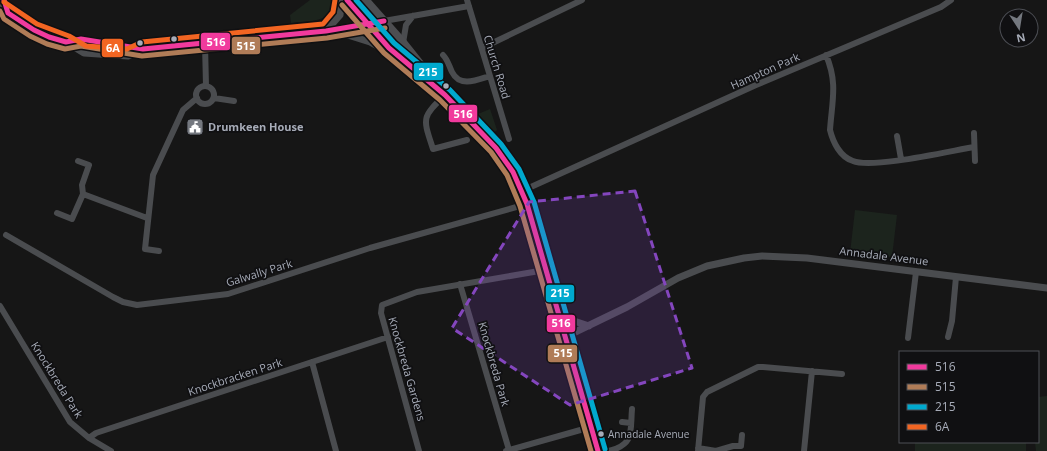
<svg xmlns="http://www.w3.org/2000/svg" width="1047" height="451" font-family="'Open Sans',sans-serif">
  <rect width="100%" height="100%" fill="#161616"/>
  <path fill="#1c241d" d="M 310,0 L 334,0 L 336,9 C 326,22 306,21 291,23 L 290,15 Z
    M 490,109 L 497,130 L 496,131 L 494,132 L 478,114 Z
    M 855,210 L 897,215 L 892,257 L 850,253 Z
    M 1047,396 L 1047,451 L 1036,451 L 1035,442 L 1038,442 L 1038,397 Z
    M 915,442 L 1026,442 L 1026,451 L 915,451 Z"/>
  <g fill="none" stroke-linecap="round" stroke-linejoin="round">
    <path stroke="#4a4c4f" stroke-width="6" d="M 467,0 L 509,139
      M 384,21 L 469,6
      M 403,43 L 406,25 L 413,16
      M 205,44 L 206,86
      M 482,48 L 582,0
      M 443,55 C 448,60 449,66 452,72 C 460,88 477,80 490,76
      M 826,55 C 838,83 832,101 830,130 C 833,142 840,157 853,161 C 872,169 950,151 974,147
      M196 95a9 9 0 1 1 18 0a9 9 0 1 1-18 0Z
      M 445,95 C 421,118 423,118 433,149 L 467,140
      M 214,98 L 234,101
      M 974,133 L 975,161
      M 897,136 L 901,159
      M 78,161 L 89,165 L 82,185 L 83,194 L 147,218
      M 522,191 L 756,85 L 941,7 L 951,0
      M 57,213 L 72,219 L 83,194
      M 6,235 L 113,297 L 123,302 L 137,305 L 228,294 L 370,248 L 527,204
      M 159,251 L 145,249 L 153,175 L 183,110 L 197,98
      M 460,284 L 509,450
      M 0,306 L 70,422 L 89,438 L 111,451
      M 948,337 L 952,321 L 956,277
      M 908,338 L 916,272
      M 312,362 L 336,451
      M 622,422 L 631,423
      M 89,438 L 96,433 L 388,337
      M 698,448 L 716,451 L 733,446 L 741,446 L 742,435
      M 419,451 L 381,313 L 382,305 L 417,292 L 545,270
      M 506,451 L 591,427
      M 609,451 C 635,444 630,432 632,409
      M 698,451 L 703,397 L 707,392 L 758,367 L 763,367 L 842,374
      M 804,451 L 812,371"/>
    <path stroke="#4a4c4f" stroke-width="7" d="M 4,0 L 8,13
      M 0,8 L 34,30 L 49,37 L 66,42 L 84,53 L 128,56 L 143,49 L 326,31 L 384,21
      M 326,31 L 340,15 L 342,0
      M 335,31 L 370,42 L 392,54
      M 66,42 L 81,39 L 143,49
      M 557,310 L 574,321 L 589,326
      M 565,337 L 627,307 L 678,278 L 707,266 L 744,258 L 762,256 L 807,258 L 1047,288"/>
    <path stroke="#4d4e51" stroke-width="9" d="M 347,0 L 389,48 L 445,95 L 496,148 L 513,172 L 527,204 L 598,451
      M 355,0 L 366,15
      M 365,0 L 403,43 L 431,78
      M 384,22 L 387,35 L 405,57"/>
    <g stroke="#101012" stroke-width="8">
      <path id="bus-1" d="M 4,0 L 8,13 L 34,30 L 49,37 L 66,42 L 81,39 L 143,49 L 326,31 L 384,21
        M 347,0 L 389,48 L 445,95 L 496,148 L 513,172 L 527,204 L 598,451"/>
    </g>
    <g stroke="#101012" stroke-width="8">
      <path id="bus-2" d="M 342,5 L 384,53 L 440,100 L 491,152 L 507,175 L 520,206 L 591,451
        M 0,11 L 4,19 L 30,36 L 47,44 L 65,49 L 81,46 L 142,56 L 327,38 L 385,28"/>
    </g>
    <g stroke="#101012" stroke-width="8">
      <path id="bus-3" d="M 356,0 L 394,43 L 450,90 L 501,144 L 519,169 L 534,202 L 605,449"/>
    </g>
    <g stroke="#101012" stroke-width="8">
      <path id="bus-4" d="M 4,2 L 37,24 L 69,36 L 86,46 L 127,49 L 142,42 L 323,24 L 333,12 L 335,0"/>
    </g>
    <use href="#bus-1" stroke="#f13a9d" stroke-width="5"/>
    <use href="#bus-2" stroke="#b07c57" stroke-width="5"/>
    <use href="#bus-3" stroke="#00a9ce" stroke-width="5"/>
    <use href="#bus-4" stroke="#f26522" stroke-width="5"/>
  </g>
  <path fill="#8446be" fill-opacity="0.2" stroke="#8446be" stroke-width="3" stroke-dasharray="8 5" stroke-linejoin="round" d="M 635,191 L 692,368 L 570,405 L 452,328 L 529,202 Z"/>
  <defs>
    <g id="civic-square" transform="scale(0.9)"><rect x="-9" y="-9" width="18" height="18" rx="4" fill="#74787f" stroke="#101012"/><path d="M-.6-6.5H3V-4.5H.6V-3L4-1V1h2V6H-6V1h2V-1L-.6-3ZM-1.2 2.5V6h2.4V2.5Z" fill="#fff"/></g>
  </defs>
  <g fill-rule="evenodd">
    <use href="#civic-square" x="195" y="127"/>
  </g>
  <g fill="#a7acb8" stroke="#101012" stroke-width="1.5">
    <circle cx="174" cy="39" r="3.5"/>
    <circle cx="140" cy="43" r="3.5"/>
    <circle cx="446" cy="86" r="3.5"/>
    <circle cx="601" cy="434" r="3.5"/>
  </g>
  <g text-anchor="middle" stroke-width="3.5" stroke-linejoin="round" paint-order="stroke">
    <g font-size="10" fill="#a7acb8" stroke="#101012" text-anchor="start">
      <text x="608" y="438">Annadale Avenue</text>
    </g>
    <g font-size="11" fill="#a7acb8" stroke="#101012">
      <text transform="translate(497 67) rotate(73)" y="4">Church Road</text>
      <text transform="translate(765 71) rotate(-24)" y="4">Hampton Park</text>
      <text transform="translate(884 256) rotate(7)" y="4">Annadale Avenue</text>
      <text transform="translate(259 273) rotate(-17)" y="4">Galwally Park</text>
      <text transform="translate(494 364) rotate(74)" y="4">Knockbreda Park</text>
      <text transform="translate(407 369) rotate(74)" y="4">Knockbreda Gardens</text>
      <text transform="translate(235 377) rotate(-18)" y="4">Knockbracken Park</text>
      <text transform="translate(57 380) rotate(58)" y="4">Knockbreda Park</text>
    </g>
    <g font-size="11" font-weight="bold" fill="#a7acb8" stroke="#101012" text-anchor="start">
      <text x="208" y="131">Drumkeen House</text>
    </g>
  </g>
  <g stroke="#101012" stroke-width="1.5">
    <rect x="200" y="32" width="31" height="19" rx="4" fill="#f13a9d"/>
    <rect x="231" y="36" width="30" height="19" rx="4" fill="#b07c57"/>
    <rect x="101" y="38" width="23" height="20" rx="4" fill="#f26522"/>
    <rect x="413" y="62" width="31" height="19" rx="4" fill="#00a9ce"/>
    <rect x="448" y="104" width="30" height="19" rx="4" fill="#f13a9d"/>
    <rect x="545" y="284" width="30" height="19" rx="4" fill="#00a9ce"/>
    <rect x="546" y="314" width="30" height="19" rx="4" fill="#f13a9d"/>
    <rect x="547" y="344" width="31" height="19" rx="4" fill="#b07c57"/>
  </g>
  <g font-size="11" text-anchor="middle" font-weight="bold" fill="#fff">
    <text x="216" y="46">516</text>
    <text x="246" y="50">515</text>
    <text x="113" y="52">6A</text>
    <text x="428" y="76">215</text>
    <text x="463" y="118">516</text>
    <text x="560" y="297">215</text>
    <text x="561" y="327">516</text>
    <text x="563" y="357">515</text>
  </g>
  <rect x="899" y="351" width="140" height="92" fill="#101012" stroke="#4c4e54"/>
  <rect x="907" y="364" width="20" height="6" fill="#f13a9d" stroke="#4c4e54"/>
  <text x="935" y="371" font-size="12" fill="#a7acb8">516</text>
  <rect x="907" y="384" width="20" height="6" fill="#b07c57" stroke="#4c4e54"/>
  <text x="935" y="391" font-size="12" fill="#a7acb8">515</text>
  <rect x="907" y="404" width="20" height="6" fill="#00a9ce" stroke="#4c4e54"/>
  <text x="935" y="411" font-size="12" fill="#a7acb8">215</text>
  <rect x="907" y="424" width="20" height="6" fill="#f26522" stroke="#4c4e54"/>
  <text x="935" y="431" font-size="12" fill="#a7acb8">6A</text>
  <g transform="translate(1019 28) rotate(168)"><circle r="19" fill="#101012" stroke="#4c4e54"/>
  <path d="M0-3L7 15L0 10L-7 15Z" fill="#74787f"/>
  <text y="-6" font-size="11" font-weight="bold" text-anchor="middle" fill="#a7acb8">N</text>
  </g>
</svg>
